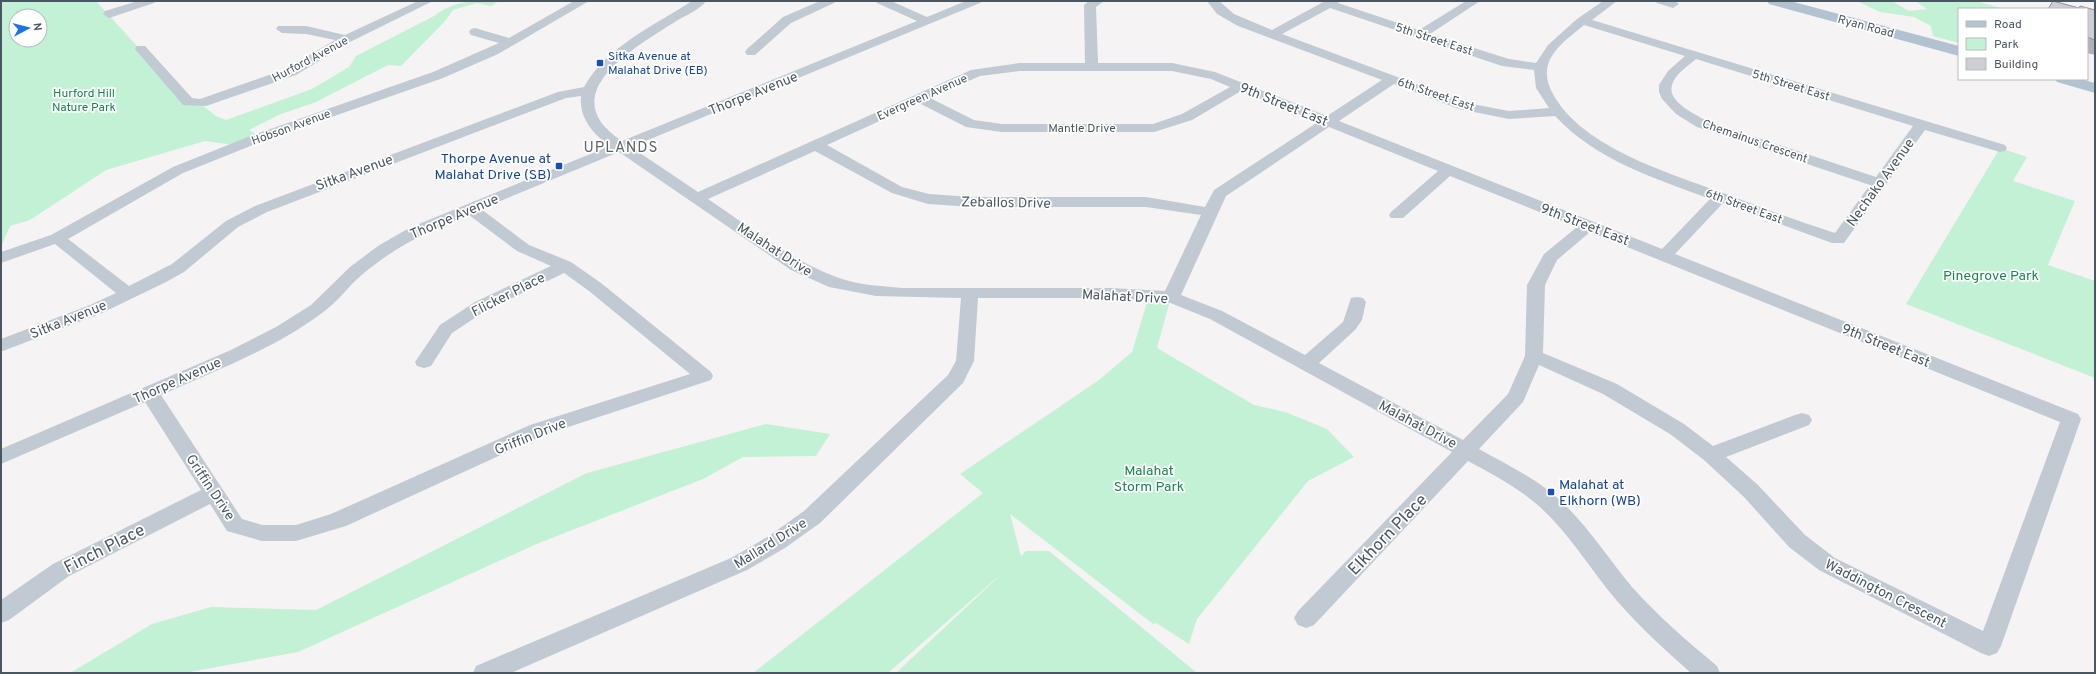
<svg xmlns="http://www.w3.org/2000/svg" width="2096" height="674" font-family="Overpass,sans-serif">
  <rect width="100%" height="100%" fill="#f5f3f3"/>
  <path fill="#c3f1d5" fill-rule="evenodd" d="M 1,1 L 96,1 L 188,102 L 203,106 L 216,116 L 226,120 L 312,89 L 349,67 L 356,56 L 434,16 C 455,0 473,1 499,1 L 491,6 L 477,3 L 453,10 L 446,20 L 401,66 L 388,65 L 316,102 L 281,114 L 249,130 L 259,136 L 233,145 L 205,141 L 106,170 L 30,220 L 10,226 L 1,247 ZM 16,16 L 40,16 L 40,40 L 16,40 Z
    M 1857,1 L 1892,1 L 1909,11 L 1927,9 L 1915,1 L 1976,1 L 2004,9 L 1959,9 L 1959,43 L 1933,36 L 1931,26 L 1914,17 L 1880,12 Z
    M 2000,148 L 2027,157 L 2013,181 L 2075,201 L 2048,265 L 2095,281 L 2095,378 L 1906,304 Z
    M 1149,296 L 1171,297 L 1157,348 L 1254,405 L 1285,412 L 1327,429 L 1354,457 L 1308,481 L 1197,619 L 1189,644 L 1156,623 L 1153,624 L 1010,514 L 1021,556 L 1026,551 L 1049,551 L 1197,673 L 896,673 L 1006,570 L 888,673 L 753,673 L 983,493 L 960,474 L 1099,380 L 1132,352 Z
    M 766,424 L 830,434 L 816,456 L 743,457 L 703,479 L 539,543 L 298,652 L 184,673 L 70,673 L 152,624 L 211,607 L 316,610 L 587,473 Z"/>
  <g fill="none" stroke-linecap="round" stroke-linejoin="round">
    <path fill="#c1cad2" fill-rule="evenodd" d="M 138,1 L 156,1 L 154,3 L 109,18 L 103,14 L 105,11 Z
      M 418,1 L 433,1 L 350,42 L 296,75 L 206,106 L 183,105 L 135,49 L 137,46 L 145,46 L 192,98 L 200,99 L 286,69 L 335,40 L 306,34 L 282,33 L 276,29 L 278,26 L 306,26 L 345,35 Z
      M 574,1 L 589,1 L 498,54 L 443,78 L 263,141 L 183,173 L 68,239 L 129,286 L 172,264 L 226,221 L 255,206 L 558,92 L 584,87 C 606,47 655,25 692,1 L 706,1 C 700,9 687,15 678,20 C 637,46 550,94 622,141 L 917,21 L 877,3 L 875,1 L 891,1 L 927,17 L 966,1 L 982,1 L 980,3 L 631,147 L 698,192 L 971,70 L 1019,63 L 1085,63 L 1084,5 L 1089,1 L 1104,1 L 1096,7 L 1098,63 L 1172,63 L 1215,72 L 1327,116 L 1382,80 L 1238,26 L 1217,14 L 1207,1 L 1219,1 L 1234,14 L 1272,30 L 1325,1 L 1340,1 L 1338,3 L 1419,30 L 1466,1 L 1480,1 L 1430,34 L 1509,59 L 1536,63 L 1548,45 L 1577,19 L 1603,1 L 1617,1 L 1592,20 L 2005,145 L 2007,148 L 2005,151 L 2000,152 L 1925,130 L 1844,243 L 1832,243 L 1723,203 L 1675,254 L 2078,414 L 2081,419 L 2001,646 L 1997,653 L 1989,656 L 1981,653 L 1819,570 L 1789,547 L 1744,497 L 1704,460 L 1670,434 L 1603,394 L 1539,365 L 1523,402 L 1479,449 C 1504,463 1531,476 1554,495 C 1585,521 1606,556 1632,587 C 1658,616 1687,641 1717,666 L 1720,673 L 1691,673 C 1665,650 1640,627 1617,601 C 1590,569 1570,534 1540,507 C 1519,488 1492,474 1468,461 L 1314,625 L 1306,628 L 1298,625 L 1294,618 L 1298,611 L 1452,452 L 1210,319 L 1168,302 L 1110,298 L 978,298 L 974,361 L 963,383 L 820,523 L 785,548 L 747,570 L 511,673 L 473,673 L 476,666 L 731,558 L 769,536 L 804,511 L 948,375 L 956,361 L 961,298 L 876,296 L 829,287 L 791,270 L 619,152 L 481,209 L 529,245 L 571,262 L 601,283 L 711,372 L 713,376 L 711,380 L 544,435 L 346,526 L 296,541 L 262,541 L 227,531 L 210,504 L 69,576 L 9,620 L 1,623 L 1,600 L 53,564 L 201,490 L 145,402 L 1,464 L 1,449 L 231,350 L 276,327 L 311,305 L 350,267 L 378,246 L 409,228 L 610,146 C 593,134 579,118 581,96 L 566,98 L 267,212 L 238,227 L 184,272 L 166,282 L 102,313 L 3,351 L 1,350 L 1,339 L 90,305 L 116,293 L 55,244 L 1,263 L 1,252 L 51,235 L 173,167 L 253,135 L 433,72 L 499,43 L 471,35 L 469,32 L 471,29 L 475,28 L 509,38 ZM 1330,8 L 1502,66 L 1534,70 L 1536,88 L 1549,108 L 1509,111 L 1467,103 L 1282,34 ZM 1584,25 L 1685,56 L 1668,71 L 1659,85 L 1659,92 L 1662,99 L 1676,114 L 1697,127 L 1870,185 L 1835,233 C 1798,221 1762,208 1726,194 C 1672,174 1582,148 1553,94 C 1548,85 1545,75 1548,65 C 1553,48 1571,36 1584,25 ZM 1696,59 L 1913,126 L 1876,177 L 1707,121 C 1695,114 1667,102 1672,85 C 1675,74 1688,66 1696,59 ZM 1019,71 L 1172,71 L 1211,79 L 1230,87 L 1182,114 L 1153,124 L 1002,124 L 974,120 L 930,98 L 980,76 ZM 1394,84 L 1459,109 L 1509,119 L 1555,116 C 1597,161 1655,178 1710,199 L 1662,249 L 1339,121 ZM 1241,91 L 1318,122 L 1214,190 L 1205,207 L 1146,197 L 973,197 L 929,194 L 902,187 L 827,145 L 919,103 L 966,127 L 1002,132 L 1154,132 L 1192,120 ZM 1329,127 L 1438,171 L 1391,212 L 1389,215 L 1391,218 L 1403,218 L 1450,176 L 1577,227 L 1544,254 L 1527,285 L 1525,356 L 1508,394 L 1463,440 L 1319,363 L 1355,330 L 1362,320 L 1366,302 L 1363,298 L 1357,297 L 1351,298 L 1343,322 L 1305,355 L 1222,311 L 1181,295 L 1226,196 ZM 815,151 L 892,193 L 928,204 L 973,207 L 1146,207 L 1201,215 L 1165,291 L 1110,288 L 902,288 C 881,286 858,285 839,278 C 791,261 750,227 708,199 ZM 469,215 L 517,251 L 551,266 L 475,302 L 440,325 L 415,362 L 417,366 L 424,368 L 431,366 L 452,333 L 487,310 L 564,273 L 589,291 L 690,374 L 530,425 L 331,514 L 296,525 L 262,525 L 242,519 L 161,395 C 215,371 274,349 322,313 C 338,302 349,285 364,273 C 398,245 428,231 469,215 ZM 1590,232 L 2060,422 L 1983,631 L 1835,558 L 1805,535 L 1758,485 L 1726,457 L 1809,425 L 1812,420 L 1809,415 L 1802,413 L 1795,415 L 1713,446 L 1684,424 L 1617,384 L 1543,353 L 1545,285 L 1557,260 Z
      M 820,1 L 836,1 L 834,3 L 791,23 L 755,55 L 747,55 L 745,52 L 747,49 L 783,17 Z
      M 1655,1 L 1675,1 L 1679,4 L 1673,8 L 1657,3 Z"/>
    <path fill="#b3c2d1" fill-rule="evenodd" d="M 1767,1 L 1790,1 L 1959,46 L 1959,56 L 1769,4 Z
      M 2055,79 L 2081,79 L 2095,83 L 2095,93 L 2057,82 Z"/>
  </g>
  <path fill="#b0b2b7" d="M 2079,8 L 2095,10 L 2095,55 L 2087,53 L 2087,9 Z"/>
  <path fill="#cdcfd5" stroke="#909195" d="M 2053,1 L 2079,8 L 2080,6 L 2095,10 L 2095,40 L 2087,37 L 2087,9 L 2048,9 Z"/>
  <g fill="#1a4fb4" stroke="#fff" stroke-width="1.5">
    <rect x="596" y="59" width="8" height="8" rx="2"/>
    <rect x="555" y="162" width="8" height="8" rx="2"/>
    <rect x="1547" y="488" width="8" height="8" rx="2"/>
  </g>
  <g text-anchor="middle" stroke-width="3.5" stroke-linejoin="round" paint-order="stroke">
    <g font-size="12" fill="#4a5661" stroke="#fff">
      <text transform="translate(1866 26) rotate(15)" y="4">Ryan Road</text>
      <text transform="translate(1434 39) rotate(18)" y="4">5th Street East</text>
      <text transform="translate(310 59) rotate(-28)" y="4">Hurford Avenue</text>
      <text transform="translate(1791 85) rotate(17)" y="4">5th Street East</text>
      <text transform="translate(1436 94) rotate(19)" y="4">6th Street East</text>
      <text transform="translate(922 97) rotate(-24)" y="4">Evergreen Avenue</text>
      <text transform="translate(291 127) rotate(-20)" y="4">Hobson Avenue</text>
      <text x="1082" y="132">Mantle Drive</text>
      <text transform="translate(1755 141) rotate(19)" y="4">Chemainus Crescent</text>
      <text transform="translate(1744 206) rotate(20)" y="4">6th Street East</text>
    </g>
    <g font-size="12" fill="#164399" stroke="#fff" text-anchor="start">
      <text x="608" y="60">Sitka Avenue at<tspan x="608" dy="14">Malahat Drive (EB)</tspan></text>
    </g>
    <g font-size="12" fill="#17864f" stroke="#fff">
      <text x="84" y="97">Hurford Hill<tspan x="84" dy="14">Nature Park</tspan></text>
    </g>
    <g font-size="14" fill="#4a5661" stroke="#fff">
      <text transform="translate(753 93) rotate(-22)" y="5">Thorpe Avenue</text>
      <text transform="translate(1284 104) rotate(22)" y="5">9th Street East</text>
      <text transform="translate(354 172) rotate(-20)" y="5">Sitka Avenue</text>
      <text transform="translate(1880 182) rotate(-54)" y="5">Nechako Avenue</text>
      <text transform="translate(1006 202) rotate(1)" y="5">Zeballos Drive</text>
      <text transform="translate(454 216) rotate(-23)" y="5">Thorpe Avenue</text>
      <text transform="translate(1585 224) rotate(21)" y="5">9th Street East</text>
      <text transform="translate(775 249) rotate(33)" y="5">Malahat Drive</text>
      <text transform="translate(508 294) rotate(-27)" y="5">Flicker Place</text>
      <text transform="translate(1125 296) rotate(3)" y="5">Malahat Drive</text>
      <text transform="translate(68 319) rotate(-22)" y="5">Sitka Avenue</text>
      <text transform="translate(1886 345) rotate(22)" y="5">9th Street East</text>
      <text transform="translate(177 380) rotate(-24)" y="5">Thorpe Avenue</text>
      <text transform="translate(1418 424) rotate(28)" y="5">Malahat Drive</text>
      <text transform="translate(530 436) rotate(-22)" y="5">Griffin Drive</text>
      <text transform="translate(211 487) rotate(56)" y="5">Griffin Drive</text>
      <text transform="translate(770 543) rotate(-32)" y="5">Mallard Drive</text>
      <text transform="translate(1886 593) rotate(27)" y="5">Waddington Crescent</text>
    </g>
    <g font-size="14" fill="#164399" stroke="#fff" text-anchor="end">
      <text x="551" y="163">Thorpe Avenue at<tspan x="551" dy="16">Malahat Drive (SB)</tspan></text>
      <text x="1559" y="489" text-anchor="start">Malahat at<tspan x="1559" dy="16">Elkhorn (WB)</tspan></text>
    </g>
    <g font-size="14" fill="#17864f" stroke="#fff">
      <text x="1991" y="280">Pinegrove Park</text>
      <text x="1149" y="475">Malahat<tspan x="1149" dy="16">Storm Park</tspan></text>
    </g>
    <g font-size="15" letter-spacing="1" fill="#5f6368" stroke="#fff">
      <text x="621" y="152">UPLANDS</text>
    </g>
    <g font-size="17" fill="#4a5661" stroke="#fff">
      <text transform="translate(1387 534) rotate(-46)" y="6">Elkhorn Place</text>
      <text transform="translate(104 548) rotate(-27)" y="6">Finch Place</text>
    </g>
  </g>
  <rect width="2096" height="674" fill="none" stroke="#4a5661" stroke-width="4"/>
  <rect x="1958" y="8" width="130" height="72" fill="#ffffff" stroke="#b7bbc0"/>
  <rect x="1966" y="21" width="20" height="6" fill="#b3c2d1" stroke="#b7bbc0"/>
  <text x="1994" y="28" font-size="12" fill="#4a5661">Road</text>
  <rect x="1966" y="38" width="20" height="12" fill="#c3f1d5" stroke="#b7bbc0"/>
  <text x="1994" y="48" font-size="12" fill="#4a5661">Park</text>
  <rect x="1966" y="58" width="20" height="12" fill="#cdcfd5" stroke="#b7bbc0"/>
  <text x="1994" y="68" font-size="12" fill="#4a5661">Building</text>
  <g transform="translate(28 28) rotate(83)"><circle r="19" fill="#ffffff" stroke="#b7bbc0"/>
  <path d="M0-3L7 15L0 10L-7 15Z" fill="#1a73e8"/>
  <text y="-6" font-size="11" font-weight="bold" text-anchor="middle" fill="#4a5661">N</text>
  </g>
</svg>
